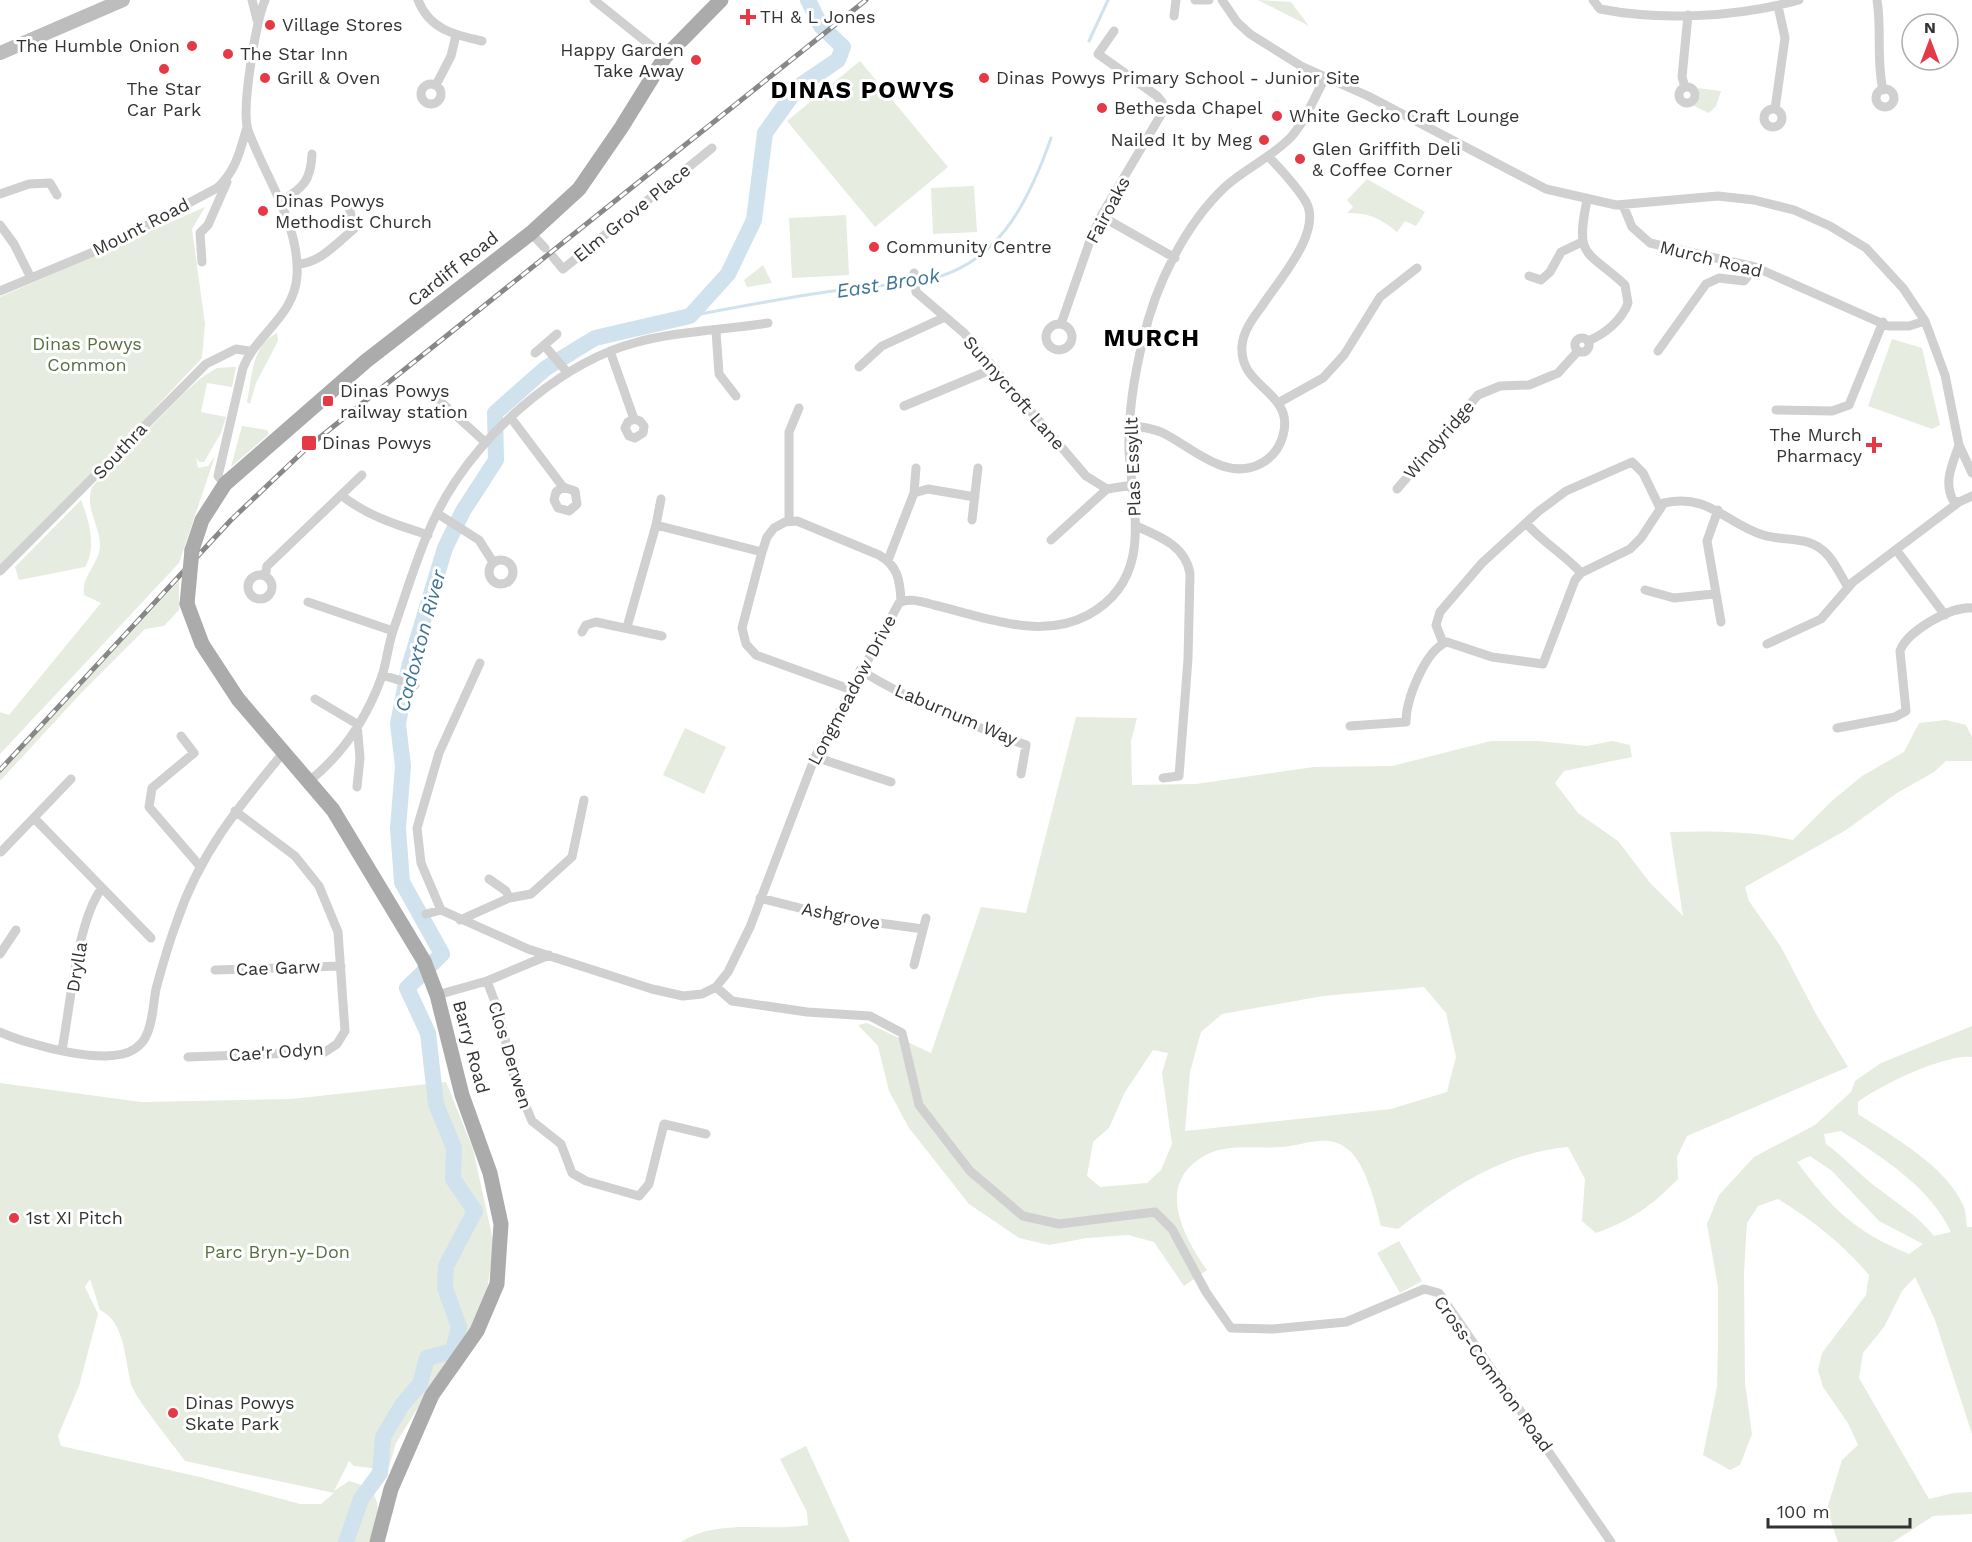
<svg xmlns="http://www.w3.org/2000/svg" width="1972" height="1542" font-family="'Work Sans',sans-serif">
  <rect width="100%" height="100%" fill="#fff"/>
  <path fill="#e6ecdf" fill-rule="evenodd" d="M 1258,0 L 1291,2 L 1309,26 Z
    M 860,61 L 948,167 L 875,227 L 787,121 Z
    M 1698,88 L 1721,91 L 1716,106 L 1709,113 L 1692,105 L 1697,103 L 1700,96 Z
    M 1367,179 L 1425,212 L 1416,226 L 1405,221 L 1397,232 C 1380,218 1369,213 1347,213 L 1353,207 L 1347,200 Z
    M 974,186 L 977,232 L 933,234 L 931,188 Z
    M 205,207 L 192,229 L 205,324 L 202,358 L 52,518 L 0,568 L 0,297 Z
    M 846,215 L 849,275 L 792,278 L 789,218 Z
    M 763,265 L 772,283 L 747,287 L 744,280 Z
    M 277,333 L 278,341 L 256,383 L 250,404 L 247,402 C 252,378 251,346 277,333 Z
    M 1892,339 L 1922,348 L 1940,425 L 1932,429 L 1868,406 Z
    M 236,367 L 232,387 L 207,383 L 201,412 L 226,417 L 221,433 L 204,462 L 199,462 L 196,457 L 198,468 L 208,466 L 215,456 L 179,563 L 0,754 L 0,712 L 9,715 L 101,603 L 84,595 C 81,577 98,565 100,547 C 101,527 84,508 92,487 L 183,394 L 201,378 L 217,368 Z
    M 242,426 L 267,430 L 269,434 L 231,467 Z
    M 81,500 C 89,520 97,547 85,567 L 19,580 L 15,567 Z
    M 179,581 L 179,610 L 164,626 L 145,629 L 84,690 L 0,781 L 0,773 Z
    M 1076,717 L 1137,718 L 1131,741 L 1132,785 L 1196,784 L 1314,767 L 1392,766 L 1491,741 L 1538,741 L 1587,746 L 1612,741 L 1630,745 L 1632,757 L 1564,771 L 1555,783 L 1578,813 L 1618,841 L 1650,883 L 1683,916 L 1670,832 C 1712,831 1751,831 1793,840 L 1833,800 L 1862,776 L 1904,752 L 1919,723 L 1946,720 L 1966,725 L 1972,737 L 1972,761 L 1946,761 L 1934,772 L 1897,793 L 1846,830 L 1745,887 L 1749,901 L 1781,947 L 1816,1014 L 1848,1067 L 1687,1136 L 1677,1157 L 1678,1179 C 1653,1205 1630,1221 1596,1233 L 1582,1221 L 1585,1179 L 1568,1147 C 1501,1153 1449,1190 1398,1229 L 1381,1226 C 1376,1205 1366,1166 1350,1151 C 1328,1131 1305,1146 1280,1147 C 1256,1149 1226,1143 1204,1156 C 1155,1184 1183,1236 1207,1270 L 1184,1286 L 1154,1242 L 1128,1235 L 1087,1238 L 1049,1245 L 1019,1238 L 969,1204 L 909,1128 L 889,1091 L 878,1046 L 858,1025 L 867,1023 L 931,1053 L 981,907 L 1026,913 ZM 1424,987 L 1446,1013 L 1456,1057 L 1447,1092 L 1391,1109 L 1185,1131 L 1190,1072 L 1201,1032 L 1222,1014 L 1323,996 ZM 1153,1050 L 1168,1053 L 1162,1073 L 1172,1144 L 1161,1170 L 1147,1183 L 1100,1187 L 1087,1176 L 1093,1142 L 1109,1128 L 1125,1092 Z
    M 685,728 L 726,747 L 704,794 L 663,775 Z
    M 1972,1026 L 1972,1057 C 1947,1053 1878,1086 1858,1102 L 1858,1114 C 1892,1136 1946,1166 1963,1205 C 1966,1211 1966,1220 1967,1227 L 1972,1227 L 1972,1434 L 1935,1320 L 1915,1277 L 1902,1291 L 1884,1327 L 1863,1353 L 1859,1378 L 1929,1499 L 1954,1493 L 1972,1492 L 1972,1514 L 1933,1516 L 1893,1542 L 1838,1542 L 1827,1509 L 1842,1460 L 1858,1445 L 1848,1423 L 1823,1387 L 1818,1370 L 1822,1353 L 1866,1295 L 1869,1275 C 1844,1245 1811,1219 1778,1199 L 1758,1206 L 1747,1223 L 1744,1273 L 1745,1383 L 1752,1434 L 1740,1465 L 1730,1470 L 1703,1455 L 1717,1387 L 1718,1343 L 1718,1287 L 1707,1224 L 1719,1195 L 1754,1157 L 1815,1125 L 1851,1092 L 1855,1081 L 1881,1063 ZM 1841,1131 C 1882,1157 1930,1187 1951,1232 L 1934,1236 C 1917,1215 1897,1203 1876,1187 C 1858,1173 1844,1157 1826,1144 L 1824,1134 ZM 1810,1156 L 1832,1171 L 1879,1221 L 1923,1244 L 1909,1254 C 1855,1232 1831,1208 1797,1162 Z
    M 446,1082 L 473,1149 L 494,1245 L 484,1310 L 439,1374 L 396,1443 L 388,1470 L 354,1466 L 349,1461 L 334,1491 L 349,1481 C 387,1491 378,1510 373,1542 L 0,1542 L 0,1083 L 141,1102 L 292,1099 ZM 90,1279 L 100,1310 C 125,1321 125,1361 131,1384 C 136,1400 174,1445 185,1461 L 334,1493 L 321,1504 L 300,1504 L 200,1477 L 61,1446 L 58,1436 L 79,1386 L 98,1314 L 85,1287 Z
    M 1399,1241 L 1422,1281 L 1400,1293 L 1377,1253 Z
    M 806,1446 L 850,1542 L 681,1542 C 719,1518 765,1532 808,1525 L 807,1512 L 780,1459 Z"/>
  <g fill="none" stroke-linecap="round" stroke-linejoin="round">
    <path stroke="#cfe2ee" stroke-width="3" d="M 1089,41 L 1108,0
      M 690,316 C 742,306 794,296 847,289 C 871,286 896,285 920,281 C 996,269 1028,204 1051,138"/>
    <path stroke="#cfe2ee" stroke-width="16" d="M 346,1542 L 361,1499 L 380,1473 L 383,1437 L 402,1405 L 420,1384 L 427,1358 L 453,1351 L 459,1327 L 445,1288 L 446,1266 L 475,1211 L 453,1179 L 454,1148 L 436,1104 L 428,1033 L 407,988 L 442,954 L 402,882 L 398,828 L 403,766 L 398,724 L 409,667 L 445,548 L 463,511 L 496,460 L 495,413 L 546,368 L 595,338 L 690,316 L 728,274 L 754,220 L 765,133 L 798,87 L 838,60 L 843,47 L 821,26 L 808,0"/>
    <path stroke="#d0d0d0" stroke-width="9" d="M 252,0 L 257,20
      M 418,0 C 429,29 454,35 482,41
      M 594,0 L 665,57
      M 1195,0 L 1209,0
      M 1222,0 L 1237,22 L 1250,34 L 1301,66 L 1368,96 L 1546,189 L 1616,205 L 1718,196 L 1754,200 L 1794,210 L 1830,226 L 1866,248 L 1903,288 L 1925,321 L 1945,375 L 1959,445 L 1972,473
      M 1593,0 L 1600,9 C 1662,21 1738,17 1799,0
      M 1877,0 C 1882,30 1876,60 1883,90
      M 1174,16 L 1176,0
      M421 94a10 10 0 1 1 20 0a10 10 0 1 1-20 0Z
      M 436,85 L 451,56 L 456,35
      M1679 95a8 8 0 1 1 16 0a8 8 0 1 1-16 0Z
      M 1685,87 L 1682,77 L 1688,15
      M1876 98a9 9 0 1 1 18 0a9 9 0 1 1-18 0Z
      M 1775,109 L 1785,38 L 1778,6
      M1764 118a9 9 0 1 1 18 0a9 9 0 1 1-18 0Z
      M 0,194 L 29,184 L 50,183 L 57,195
      M 1587,200 C 1575,259 1586,249 1625,285 L 1628,303 C 1622,320 1605,334 1588,341
      M 280,202 C 303,188 311,181 312,154
      M 1623,205 L 1632,227 L 1650,243 L 1755,267 L 1888,326 L 1909,326 L 1925,321
      M 1101,216 L 1175,258
      M 0,225 L 14,244 L 31,278
      M 531,233 L 545,248
      M 553,257 L 563,269 L 712,148
      M 202,262 L 200,233 L 208,225 L 227,182
      M 297,264 C 319,264 337,243 354,229 L 348,202
      M 914,273 L 916,292 L 964,333 L 1086,476 L 1107,489 L 1133,485
      M 1529,276 L 1541,280 L 1550,272 L 1561,252 L 1582,242
      M 0,291 L 110,245 L 217,188 C 236,171 240,151 247,127
      M 1061,324 L 1091,238 L 1101,216 L 1162,113 L 1162,102 L 1157,96 L 1098,54 L 1114,31
      M1046 337a13 13 0 1 1 26 0a13 13 0 1 1-26 0Z
      M 716,331 L 719,374 L 736,396
      M1575 345a7 7 0 1 1 14 0a7 7 0 1 1-14 0Z
      M 544,345 L 567,372
      M 610,351 L 634,419 L 640,421 L 644,426 L 643,433 L 635,438 L 629,436 L 625,428 L 628,422 L 634,419
      M 1658,351 L 1706,284 L 1719,278 L 1744,281 L 1755,267
      M 535,353 L 557,334
      M 859,367 L 882,346 L 943,318
      M 430,392 L 485,442
      M 1278,403 L 1323,378 L 1344,355 L 1380,297 L 1417,268
      M 904,406 L 995,368
      M 1776,410 L 1832,411 L 1849,405 L 1883,322
      M 511,418 L 563,487 L 575,491 L 577,504 L 569,511 L 558,508 L 554,500 L 556,492 L 563,487
      M 1130,425 C 1140,427 1151,428 1161,432 C 1191,446 1225,482 1260,464 C 1282,453 1293,422 1277,402 C 1262,383 1240,374 1242,346 C 1243,331 1253,318 1262,306 C 1278,281 1323,232 1306,202 C 1296,185 1281,170 1268,156
      M 1959,445 C 1953,463 1943,482 1953,500 L 1959,502 L 1972,496
      M 225,484 L 218,476 L 243,368 C 256,334 294,317 297,276 C 300,224 265,177 248,130 C 241,109 256,22 265,0
      M 1397,489 L 1478,395 L 1500,386 L 1529,385 L 1558,373 L 1578,351
      M 914,493 L 916,468
      M 341,495 C 367,516 397,525 428,535
      M 1718,510 L 1707,541 L 1721,622
      M 438,514 L 479,540 L 493,562
      M 972,520 L 978,468
      M 789,521 L 789,432 L 799,408
      M 1526,523 C 1542,542 1564,554 1581,573
      M 656,525 L 661,499
      M 1136,526 C 1159,536 1186,546 1190,574 L 1188,659 L 1179,776 L 1163,778
      M 1051,540 L 1107,489
      M 1897,551 L 1945,615
      M 888,560 L 914,493 L 928,489 L 975,497
      M489 572a12 12 0 1 1 24 0a12 12 0 1 1-24 0Z
      M 0,571 L 206,364 L 236,349 L 249,351
      M248 587a12 12 0 1 1 24 0a12 12 0 1 1-24 0Z
      M 265,576 L 267,566 L 362,475
      M 1645,590 L 1674,598 L 1714,594
      M 308,602 L 393,631
      M 627,627 L 656,525 L 762,552
      M 582,632 L 586,625 L 596,622 L 662,636
      M 1443,643 L 1436,625 L 1440,612 L 1482,563 L 1539,511 L 1566,491 L 1632,462 L 1643,473 L 1659,506
      M 1767,644 L 1821,619 L 1853,582 L 1959,502
      M 860,670 C 912,702 968,724 1026,745 L 1021,774
      M 382,675 L 415,685
      M 852,690 L 756,655 L 746,644 L 742,628 L 762,552 L 767,537 L 774,528 L 785,522 L 797,521 L 879,555 C 898,566 900,580 901,601
      M 315,699 L 357,724 L 360,758 L 357,787
      M 1350,726 L 1406,722 C 1406,700 1425,650 1447,642 L 1492,657 L 1543,664 L 1575,580 L 1581,573 L 1630,549 L 1641,538 L 1664,503 C 1709,493 1725,523 1763,535 C 1782,541 1804,536 1821,549 C 1833,557 1840,575 1848,587
      M 1837,728 L 1895,717 L 1906,711 L 1900,651 C 1907,631 1951,606 1972,608
      M 181,736 L 194,753 L 152,788 L 149,807 L 199,865
      M 815,757 L 891,782
      M 308,782 C 342,755 367,718 382,676 C 387,661 388,644 394,628 C 411,579 426,525 455,482 C 494,423 565,362 634,343 C 676,331 724,330 768,323
      M 34,818 L 151,938
      M 1,852 L 71,779
      M 489,879 L 506,891 L 509,898
      M 760,898 L 835,917 L 923,929
      M 441,910 L 421,863 L 417,828 L 439,753 L 480,663
      M 426,914 L 441,910 L 528,949 L 652,989 L 683,996 L 702,994 L 716,987 L 728,972 L 750,927 L 815,757 L 899,603 C 909,597 923,602 934,605 C 982,616 1040,641 1088,615 C 1154,579 1133,512 1129,452 C 1128,414 1134,376 1143,340 C 1155,286 1185,224 1226,186 C 1246,168 1272,157 1291,137 C 1305,122 1315,96 1325,78
      M 460,920 L 509,898 L 531,894 L 572,857 L 584,800
      M 0,954 L 16,930
      M 914,965 L 926,918
      M 215,970 L 341,966
      M 487,981 L 499,1013 L 514,1078 L 532,1121 L 561,1144 L 572,1173 L 586,1181 L 639,1196 L 649,1184 L 664,1124 L 706,1134
      M 716,987 L 732,1001 L 807,1012 L 870,1016 L 902,1033 L 919,1105 L 970,1171 L 1023,1216 L 1059,1224 L 1155,1212 L 1172,1229 L 1206,1292 L 1231,1328 L 1273,1329 L 1346,1322 L 1424,1289 L 1439,1293 L 1611,1542
      M 437,995 L 487,981 L 549,955
      M 0,1032 C 29,1045 110,1068 136,1048 C 140,1045 143,1042 145,1038 C 153,1024 153,1004 156,989 C 162,967 168,945 176,924 C 199,854 238,807 284,752
      M 62,1050 C 70,1008 77,920 102,888
      M 188,1057 L 325,1052 L 337,1044 L 345,1031 L 338,932 L 319,886 L 295,856 L 235,811"/>
    <path stroke="#bdbdbd" stroke-width="14" d="M 0,53 L 123,0"/>
    <path stroke="#ababab" stroke-width="15" d="M 192,550 L 202,520 L 225,484 L 366,361 L 531,233 L 579,189 L 621,128 L 665,57 L 721,0
      M 187,604 L 202,644 L 238,699 L 333,810 L 424,961 L 437,995 L 462,1095 L 490,1173 L 501,1224 L 497,1284 L 477,1331 L 432,1395 L 391,1489 L 377,1542"/>
    <g stroke="#888" stroke-width="5">
      <path id="rail" d="M 0,770 L 231,520 L 309,446 L 866,0"/>
    </g>
    <use href="#rail" stroke="#fff" stroke-width="3" stroke-dasharray="9" stroke-linecap="butt"/>
    <path stroke="#ababab" stroke-width="15" d="M 187,604 L 192,550"/>
  </g>
  <g fill="#e63946" stroke="#fff" stroke-width="2">
    <path d="M745 8h6v6h6v6h-6v6h-6v-6h-6v-6h6z"/>
    <circle cx="270" cy="25" r="6"/>
    <circle cx="192" cy="46" r="6"/>
    <circle cx="228" cy="54" r="6"/>
    <circle cx="696" cy="60" r="6"/>
    <circle cx="164" cy="69" r="6"/>
    <circle cx="265" cy="78" r="6"/>
    <circle cx="984" cy="78" r="6"/>
    <circle cx="1102" cy="108" r="6"/>
    <circle cx="1277" cy="116" r="6"/>
    <circle cx="1264" cy="140" r="6"/>
    <circle cx="1300" cy="159" r="6"/>
    <circle cx="263" cy="211" r="6"/>
    <circle cx="874" cy="247" r="6"/>
    <rect x="322" y="395" width="12" height="12" rx="3"/>
    <rect x="301" y="435" width="16" height="16" rx="3"/>
    <path d="M1871 436h6v6h6v6h-6v6h-6v-6h-6v-6h6z"/>
    <circle cx="14" cy="1218" r="6"/>
    <circle cx="173" cy="1413" r="6"/>
  </g>
  <g text-anchor="middle" stroke-width="6" stroke-linejoin="round" paint-order="stroke">
    <g font-size="18" fill="#333" stroke="#fff" text-anchor="start">
      <text x="760" y="23">TH &amp; L Jones</text>
      <text x="282" y="31">Village Stores</text>
      <text x="180" y="52" text-anchor="end">The Humble Onion</text>
      <text x="684" y="56" text-anchor="end">Happy Garden<tspan x="684" dy="21">Take Away</tspan></text>
      <text x="240" y="60">The Star Inn</text>
      <text x="277" y="84">Grill &amp; Oven</text>
      <text x="996" y="84">Dinas Powys Primary School - Junior Site</text>
      <text x="164" y="95" text-anchor="middle">The Star<tspan x="164" dy="21">Car Park</tspan></text>
      <text x="1114" y="114">Bethesda Chapel</text>
      <text x="1289" y="122">White Gecko Craft Lounge</text>
      <text x="1252" y="146" text-anchor="end">Nailed It by Meg</text>
      <text x="1312" y="155">Glen Griffith Deli<tspan x="1312" dy="21">&amp; Coffee Corner</tspan></text>
      <text x="275" y="207">Dinas Powys<tspan x="275" dy="21">Methodist Church</tspan></text>
      <text x="886" y="253">Community Centre</text>
      <text x="340" y="397">Dinas Powys<tspan x="340" dy="21">railway station</tspan></text>
      <text x="1862" y="441" text-anchor="end">The Murch<tspan x="1862" dy="21">Pharmacy</tspan></text>
      <text x="322" y="449">Dinas Powys</text>
      <text x="26" y="1224">1st XI Pitch</text>
      <text x="185" y="1409">Dinas Powys<tspan x="185" dy="21">Skate Park</tspan></text>
    </g>
    <g font-size="18" fill="#333" stroke="#fff">
      <text transform="translate(1108 210) rotate(-62)" y="6">Fairoaks</text>
      <text transform="translate(632 213) rotate(-39)" y="6">Elm Grove Place</text>
      <text transform="translate(141 227) rotate(-27)" y="6">Mount Road</text>
      <text transform="translate(1711 259) rotate(14)" y="6">Murch Road</text>
      <text transform="translate(453 269) rotate(-38)" y="6">Cardiff Road</text>
      <text transform="translate(1014 393) rotate(49)" y="6">Sunnycroft Lane</text>
      <text transform="translate(1439 440) rotate(-49)" y="6">Windyridge</text>
      <text transform="translate(120 451) rotate(-47)" y="6">Southra</text>
      <text transform="translate(1133 467) rotate(-92)" y="6">Plas Essyllt</text>
      <text transform="translate(852 690) rotate(-62)" y="6">Longmeadow Drive</text>
      <text transform="translate(956 715) rotate(23)" y="6">Laburnum Way</text>
      <text transform="translate(841 916) rotate(11)" y="6">Ashgrove</text>
      <text transform="translate(77 967) rotate(-80)" y="6">Drylla</text>
      <text transform="translate(278 968) rotate(-2)" y="6">Cae Garw</text>
      <text transform="translate(471 1047) rotate(75)" y="6">Barry Road</text>
      <text transform="translate(276 1052) rotate(-4)" y="6">Cae'r Odyn</text>
      <text transform="translate(510 1055) rotate(73)" y="6">Clos Derwen</text>
      <text transform="translate(1493 1374) rotate(54)" y="6">Cross-Common Road</text>
    </g>
    <g font-size="18" fill="#56703f" stroke="#fff">
      <text x="87" y="350">Dinas Powys<tspan x="87" dy="21">Common</tspan></text>
      <text x="277" y="1258">Parc Bryn-y-Don</text>
    </g>
    <g font-size="20" font-style="italic" fill="#3f7597" stroke="#fff">
      <text transform="translate(888 283) rotate(-9)" y="7">East Brook</text>
      <text transform="translate(420 641) rotate(-75)" y="7">Cadoxton River</text>
    </g>
    <g font-size="24" font-weight="bold" letter-spacing="1.5" fill="#000" stroke="#fff">
      <text x="863" y="98">DINAS POWYS</text>
      <text x="1152" y="346">MURCH</text>
    </g>
  </g>
  <g transform="translate(1930 42)"><circle r="28" fill="#ffffff" stroke="#adadad" stroke-width="1.5"/>
  <path d="M0-4.5L10 22L0 15L-10 22Z" fill="#e63946"/>
  <text y="-9" font-size="16" font-weight="bold" text-anchor="middle" fill="#333333">N</text>
  </g>
  <path d="M1768 1518v9h142v-9" fill="none" stroke="#333333" stroke-width="3"/>
  <text x="1777" y="1518" font-size="18" fill="#333333" stroke="#ffffff" stroke-width="4.5" paint-order="stroke">100 m</text>
</svg>
